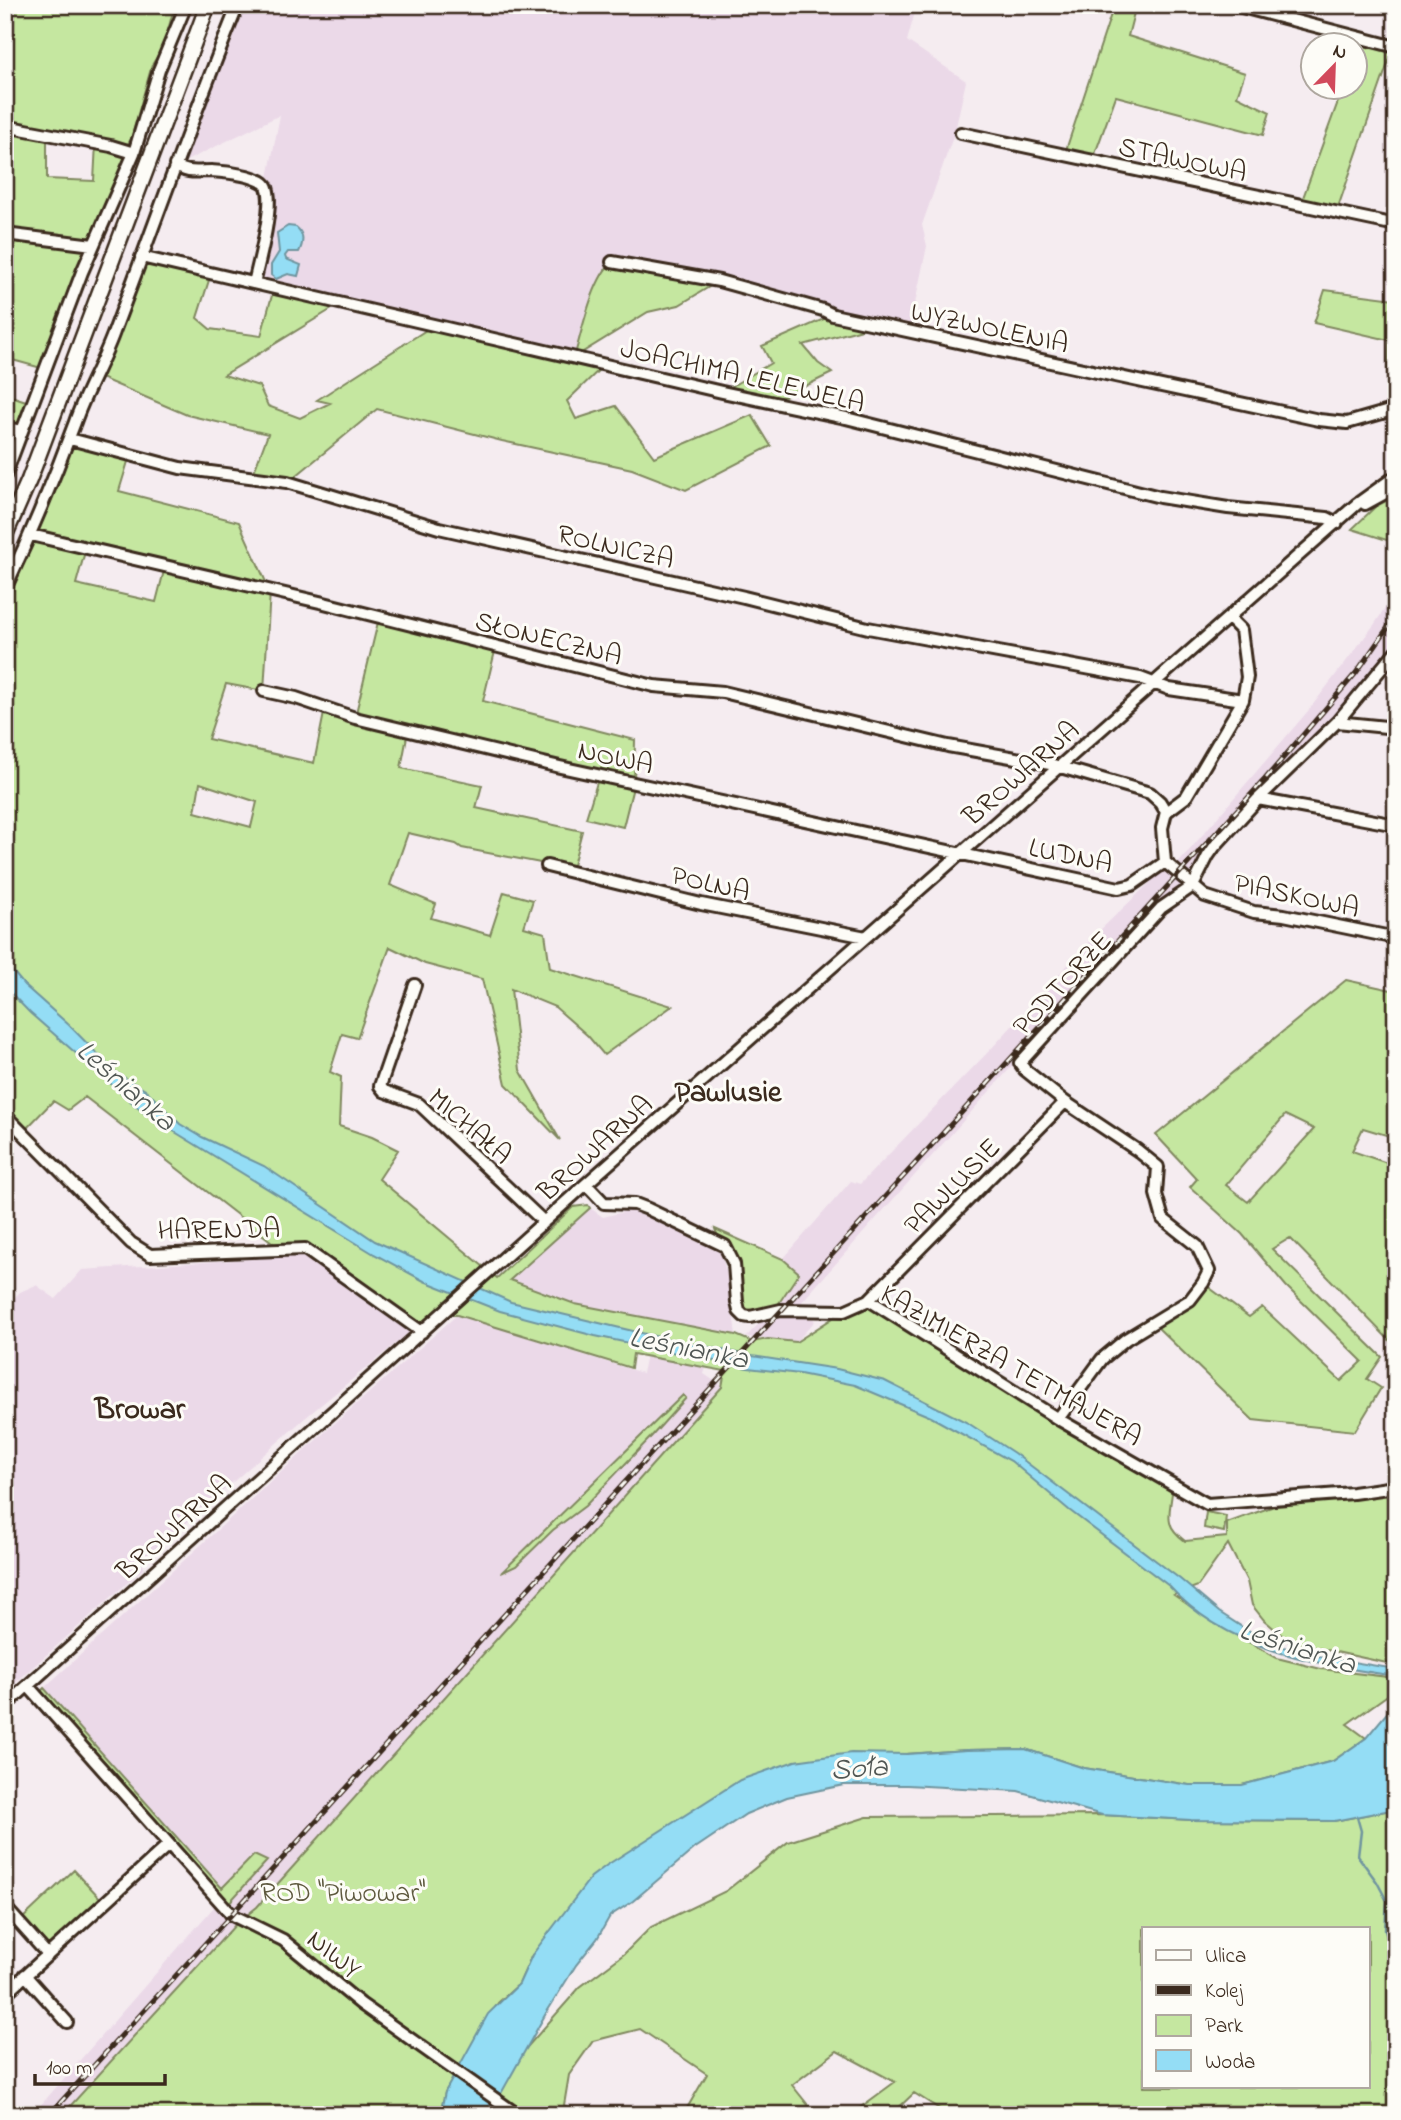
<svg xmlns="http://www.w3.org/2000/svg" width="1401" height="2120" font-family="'Indie Flower',sans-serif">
  <rect width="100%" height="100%" fill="#f5ecf0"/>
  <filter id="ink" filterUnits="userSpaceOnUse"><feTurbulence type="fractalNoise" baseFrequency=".0143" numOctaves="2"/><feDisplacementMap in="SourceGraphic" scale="14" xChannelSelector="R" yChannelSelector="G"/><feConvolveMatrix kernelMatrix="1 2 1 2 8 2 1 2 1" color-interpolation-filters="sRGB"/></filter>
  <g filter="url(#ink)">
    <path fill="#ebd9e8" d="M 244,5 L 917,5 L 907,41 L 966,81 L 955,131 L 922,225 L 927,246 L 909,332 L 613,262 L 574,358 L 254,283 L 266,188 L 280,115 L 182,163 L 181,160 Z
      M 1396,592 L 1396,641 L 1329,721 L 1254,797 L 1191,879 L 1181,889 L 1153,908 L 815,1287 L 800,1304 L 815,1321 L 796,1342 L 746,1337 L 786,1296 L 783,1293 L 798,1273 L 783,1259 L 851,1181 L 860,1184 L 991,1049 L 1096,934 L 1163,870 L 1176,866 L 1308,711 L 1374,625 Z
      M 590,1208 L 603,1217 L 631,1210 L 721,1253 L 729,1282 L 736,1335 L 575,1304 L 510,1281 Z
      M 308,1255 L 411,1331 L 305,1418 L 154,1552 L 142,1564 L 144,1568 L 5,1692 L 5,1307 L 20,1292 L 36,1285 L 56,1299 L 82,1270 Z
      M 457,1315 L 642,1373 L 646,1355 L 706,1367 L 704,1374 L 722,1386 L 257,1907 L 236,1924 L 62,2115 L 32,2115 L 214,1907 L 220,1909 L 227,1905 L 254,1855 L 222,1888 L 44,1688 L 326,1431 Z"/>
    <path fill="#c5e7a0" stroke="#80885f" stroke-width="2" fill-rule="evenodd" d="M 5,5 L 182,5 L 172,15 L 164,46 L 152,65 L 131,139 L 126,147 L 134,153 L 45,369 L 5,358 ZM 47,134 L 96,143 L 94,181 L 47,179 Z
      M 1114,5 L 1136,5 L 1128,36 L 1245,73 L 1237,96 L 1270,112 L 1263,135 L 1116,96 L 1092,162 L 1064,156 Z
      M 1361,38 L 1394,46 L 1336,213 L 1300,206 L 1343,88 L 1356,88 L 1356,53 Z
      M 147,262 L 210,277 L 197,318 L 210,329 L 261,336 L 274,288 L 340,304 L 224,375 L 259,386 L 268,406 L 300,418 L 330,403 L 317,400 L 434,325 L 574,358 C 582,331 592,280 612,262 L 719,281 L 679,305 L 648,312 L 575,357 L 604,365 L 567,401 L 576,419 L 616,406 L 654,457 L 752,415 L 771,446 L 686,490 L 632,469 L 502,441 L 377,409 L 291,480 L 252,477 L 268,434 L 187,415 L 96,376 L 143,264 Z
      M 1325,290 L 1395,299 L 1391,324 L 1396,326 L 1396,387 L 1387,386 L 1389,340 L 1314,323 Z
      M 833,315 L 877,325 L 803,345 L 818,363 L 832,373 L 771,403 L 722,392 L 771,363 L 762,346 Z
      M 5,385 L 11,396 L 32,403 L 22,431 L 5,428 Z
      M 70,439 L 130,455 L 119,491 L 239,522 L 270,591 L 264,691 L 226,684 L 208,739 L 314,763 L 325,708 L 355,717 L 379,618 L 496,647 L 483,701 L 635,740 L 634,783 L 623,827 L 586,818 L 599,776 L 408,731 L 401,768 L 482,785 L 476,808 L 582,831 L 572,869 L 462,848 L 456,844 L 408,833 L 390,885 L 436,904 L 431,918 L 490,935 L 504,892 L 533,900 L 524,927 L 545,933 L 550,968 L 672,1006 L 604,1055 L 588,1036 L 555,1007 L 511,989 L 520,1070 L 560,1140 L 506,1084 L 482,979 L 425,964 L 390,947 L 357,1038 L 342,1034 L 330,1072 L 341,1077 L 339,1126 L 372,1137 L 398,1150 L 379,1179 L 497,1278 L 573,1207 L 588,1205 L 590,1208 L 510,1280 L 575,1304 L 736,1335 L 752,1342 L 768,1339 L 796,1342 L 844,1311 L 869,1300 L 1157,1474 L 1172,1493 C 1169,1517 1164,1525 1185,1541 L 1227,1537 L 1227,1523 L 1299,1497 L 1396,1484 L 1396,1665 L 1290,1642 L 1264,1620 L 1252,1605 L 1247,1581 L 1228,1544 L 1198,1586 L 1174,1595 L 1213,1622 L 1277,1658 L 1321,1669 L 1396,1678 L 1396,1689 L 1347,1724 L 1366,1738 L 1333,1761 L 1242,1785 L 1189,1785 L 1084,1768 L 1025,1749 L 967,1750 L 795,1761 L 532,1955 L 519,1984 L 498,2003 L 445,2092 L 440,2115 L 62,2115 L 236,1924 L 257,1907 L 722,1387 L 725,1371 L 633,1354 L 631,1368 L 457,1315 L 442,1315 L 422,1332 L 305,1249 L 281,1249 L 85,1097 L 68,1110 L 53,1101 L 23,1132 L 5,1115 L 5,589 ZM 86,548 L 165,567 L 156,602 L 76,584 ZM 200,783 L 257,802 L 251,827 L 195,812 Z
      M 1396,496 L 1396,543 L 1352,529 L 1376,506 Z
      M 1346,980 L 1396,991 L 1396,1138 L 1363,1128 L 1352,1151 L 1396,1166 L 1396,1335 L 1391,1342 L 1290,1238 L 1272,1249 L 1382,1357 L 1367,1379 L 1381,1388 L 1355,1431 L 1253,1420 L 1153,1323 L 1203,1283 L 1249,1317 L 1262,1307 L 1341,1381 L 1362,1361 L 1286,1286 L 1242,1234 L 1190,1187 L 1197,1179 L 1156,1135 ZM 1285,1115 L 1314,1129 L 1248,1202 L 1226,1185 Z
      M 715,1229 L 783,1259 L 799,1273 L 777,1306 L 749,1314 C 734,1305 740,1277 737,1261 C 734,1247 718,1242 715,1229 Z
      M 683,1395 L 686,1398 L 650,1438 L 585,1506 L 553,1530 L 516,1566 L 501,1573 Z
      M 1206,1512 L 1226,1516 L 1224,1532 L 1204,1528 Z
      M 44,1688 L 222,1888 L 254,1855 L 267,1861 L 227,1905 L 40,1692 Z
      M 1396,1809 L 1396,2115 L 949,2115 L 914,2093 L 891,2115 L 850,2115 L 895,2082 L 837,2051 L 792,2085 L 816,2115 L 758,2115 L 748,2107 L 741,2115 L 683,2115 L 707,2074 L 640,2029 L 593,2041 L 569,2075 L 564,2105 L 578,2115 L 489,2115 L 521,2054 L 580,1987 L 624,1954 L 651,1927 L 726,1891 L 788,1842 L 867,1817 L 1102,1815 L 1191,1820 L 1334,1821 ZM 1144,1929 L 1368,1929 L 1368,2087 L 1144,2087 Z
      M 74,1870 L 101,1899 L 48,1946 L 22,1919 Z"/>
    <path fill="#94ddf5" stroke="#70959f" stroke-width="2" d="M 288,226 L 296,227 C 305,234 303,244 299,252 L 288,252 L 285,256 L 286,259 L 301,265 L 298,276 L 288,274 L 276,279 L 271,275 L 271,265 L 279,252 L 277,233 Z
      M 5,962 L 24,985 L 69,1025 L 115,1072 L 147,1091 L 180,1124 L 202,1137 L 264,1166 L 375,1241 L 511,1302 L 654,1336 L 752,1356 L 837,1369 L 885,1381 L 968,1423 L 1014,1453 L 1180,1579 L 1219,1612 L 1247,1630 L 1283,1647 L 1322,1657 L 1396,1669 L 1396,1676 C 1316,1665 1225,1649 1169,1586 L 1069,1510 L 1011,1461 L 931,1417 L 855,1385 L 800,1374 L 748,1368 L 595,1336 L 500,1311 L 424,1281 L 374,1254 L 144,1113 L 30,1013 L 5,987 Z
      M 1396,1702 L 1396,1809 L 1334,1821 L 1191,1820 L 1102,1815 L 1018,1791 L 907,1785 L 844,1785 L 787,1797 L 746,1814 L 694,1849 L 633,1901 L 610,1916 L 597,1939 L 576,1965 L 545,2015 L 489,2115 L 440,2115 L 445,2092 L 488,2014 L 519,1984 L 532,1955 L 591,1877 L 607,1865 L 740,1780 L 795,1761 L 851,1753 L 907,1754 L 967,1750 L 1025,1749 L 1084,1768 L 1189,1785 L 1242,1785 L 1333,1761 L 1366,1738 Z"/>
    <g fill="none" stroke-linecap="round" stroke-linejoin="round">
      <path stroke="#70959f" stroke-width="2.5" d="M 1357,1817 L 1361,1831 L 1358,1856 L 1377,1882 L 1387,1901 L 1385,1930 L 1393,1959 L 1396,1986"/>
      <g stroke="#3b2a1e" stroke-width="16">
        <path id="minor" d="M 1234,5 L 1396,47
          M 5,126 L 111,146 L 134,153
          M 961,133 L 1396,225
          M 175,165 C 186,174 198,171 211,171 C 226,172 251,174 264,183 C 278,193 258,266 254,283
          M 5,234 L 93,245
          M 141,257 L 722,392 L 846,418 L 1160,497 L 1228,508 L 1327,518 L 1337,523
          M 612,262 L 719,281 L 823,310 L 833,315 L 1319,420 L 1347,423 L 1396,409
          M 5,428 L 22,431
          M 70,439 L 180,468 L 287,482 L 439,528 L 744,597 L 868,628 L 1140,678 L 1169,689 L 1243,700
          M 5,476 L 82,272 L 134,153 L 159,70 L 186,5
          M 1365,504 L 1396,487
          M 31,535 L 324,603 L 654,686 L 723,692 L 948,746 L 1050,764 L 1150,793 L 1160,802 L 1166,812
          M 5,589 C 31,534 54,479 75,422 C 86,390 104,361 115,329 C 156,221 194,112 238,5
          M 1229,618 L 1241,630 L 1247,677 L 1243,700 L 1186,797 L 1166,812 L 1162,828 L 1165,862 L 1205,896 L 1254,912 L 1284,915 L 1396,938
          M 264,691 L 296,698 L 355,718 L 560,767 L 1119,888 L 1132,885 L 1165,862
          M 1337,722 L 1396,728
          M 1258,799 L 1396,825
          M 547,866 L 701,904 L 866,937
          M 415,985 L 380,1086 L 384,1091 L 419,1104 L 544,1222
          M 5,1115 L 131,1243 L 150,1255 L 305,1249 L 422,1332
          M 586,1184 L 604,1203 L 635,1204 L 648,1209 L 725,1246 L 734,1264 L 737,1302 L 739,1311 L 744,1316 L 750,1317 L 781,1310 L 844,1311 L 869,1300 L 1058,1419 L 1207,1504 L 1353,1493 L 1388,1488 L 1396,1484
          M 869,1300 L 1065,1102
          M 1058,1419 L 1102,1359 L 1126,1339 L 1190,1300 L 1203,1283 L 1209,1271 L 1197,1246 L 1163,1219 L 1156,1194 L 1158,1167 L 1137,1150 L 1065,1102 L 1025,1070 L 1020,1063 L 1161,908 L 1193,886 L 1208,856 L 1215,846 L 1258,799 L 1337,722 L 1396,651
          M 28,1686 L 232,1915 L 283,1940 L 361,2004 L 518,2115
          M 5,1706 L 586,1184 L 1357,504 L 1396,476
          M 5,1907 L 48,1955
          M 25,1975 L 67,2022
          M 5,1994 L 169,1844
          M 5,2114 L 6,2115"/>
      </g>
      <g stroke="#3b2a1e" stroke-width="19">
        <path id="highway" d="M 5,535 L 29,480 L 208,5"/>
      </g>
      <use href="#minor" stroke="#fdfcf7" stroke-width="10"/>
      <use href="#highway" stroke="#fdfcf7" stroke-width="14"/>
      <g stroke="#3b2a1e" stroke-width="5">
        <path id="rail" d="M 49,2115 L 1266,778 L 1356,673 L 1396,616"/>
      </g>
      <use href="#rail" stroke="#fdfcf7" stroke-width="2.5" stroke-dasharray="8" stroke-linecap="butt"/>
    </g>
  </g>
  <g text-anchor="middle" stroke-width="6" stroke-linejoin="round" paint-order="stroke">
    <g font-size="28" fill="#3b2a1e" stroke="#fdfcf7">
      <text transform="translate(1183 158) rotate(12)" y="10">STAWOWA</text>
      <text transform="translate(990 326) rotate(12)" y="10">WYZWOLENIA</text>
      <text transform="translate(743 374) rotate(13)" y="10">JOACHIMA LELEWELA</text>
      <text transform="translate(616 545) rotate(13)" y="10">ROLNICZA</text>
      <text transform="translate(549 637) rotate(14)" y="10">SŁONECZNA</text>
      <text transform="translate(616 756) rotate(12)" y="10">NOWA</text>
      <text transform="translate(1020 772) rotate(-41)" y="10">BROWARNA</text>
      <text transform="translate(1071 854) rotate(12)" y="10">LUDNA</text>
      <text transform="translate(711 882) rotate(13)" y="10">POLNA</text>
      <text transform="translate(1297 894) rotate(12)" y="10">PIASKOWA</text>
      <text transform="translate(1061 982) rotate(-47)" y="10">PODTORZE</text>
      <text transform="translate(471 1125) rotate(41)" y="10">MICHAŁA</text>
      <text transform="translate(594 1147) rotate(-42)" y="10">BROWARNA</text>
      <text transform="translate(951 1185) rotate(-45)" y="10">PAWLUSIE</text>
      <text transform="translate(219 1228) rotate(-1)" y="10">HARENDA</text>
      <text transform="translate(1012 1364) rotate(30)" y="10">KAZIMIERZA TETMAJERA</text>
      <text transform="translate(173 1526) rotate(-42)" y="10">BROWARNA</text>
      <text transform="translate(335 1953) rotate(39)" y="10">NIWY</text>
    </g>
    <g font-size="28" fill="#5e593e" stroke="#fdfcf7">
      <text x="343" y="1901">ROD "Piwowar"</text>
    </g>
    <g font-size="30" font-style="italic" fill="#515754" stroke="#fdfcf7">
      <text transform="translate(127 1085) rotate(41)" y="10">Leśnianka</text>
      <text transform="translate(689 1347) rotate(11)" y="10">Leśnianka</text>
      <text transform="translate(1298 1646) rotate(18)" y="10">Leśnianka</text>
      <text transform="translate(859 1767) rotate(-4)" y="10">Soła</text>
    </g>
    <g font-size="30" font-weight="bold" fill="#3b2a1e" stroke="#fdfcf7">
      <text x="728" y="1101">Pawlusie</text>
      <text x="140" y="1418">Browar</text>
    </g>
  </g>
  <rect width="1401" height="2120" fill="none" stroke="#fdfcf7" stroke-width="28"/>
  <rect x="14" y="14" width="1373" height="2092" fill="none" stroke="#3b2a1e" stroke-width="2.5" filter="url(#ink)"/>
  <rect x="1142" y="1927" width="228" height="161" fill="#fdfcf7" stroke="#afa8a0" stroke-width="2"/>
  <rect x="1156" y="1950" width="35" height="10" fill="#fdfcf7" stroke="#afa8a0" stroke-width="2"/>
  <text x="1205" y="1962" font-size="21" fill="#3b2a1e">Ulica</text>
  <rect x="1156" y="1985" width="35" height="10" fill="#3b2a1e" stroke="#afa8a0" stroke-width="2"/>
  <text x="1205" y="1997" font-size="21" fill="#3b2a1e">Kolej</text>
  <rect x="1156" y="2015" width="35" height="21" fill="#c5e7a0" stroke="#afa8a0" stroke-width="2"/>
  <text x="1205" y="2032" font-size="21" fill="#3b2a1e">Park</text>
  <rect x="1156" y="2050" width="35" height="21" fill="#94ddf5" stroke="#afa8a0" stroke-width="2"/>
  <text x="1205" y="2068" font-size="21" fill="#3b2a1e">Woda</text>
  <g transform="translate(1334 66) rotate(23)"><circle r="33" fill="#fdfcf7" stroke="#afa8a0" stroke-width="2"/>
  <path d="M0-5L12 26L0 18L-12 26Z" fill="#d1495b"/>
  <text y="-10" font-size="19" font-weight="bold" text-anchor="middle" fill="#3b2a1e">N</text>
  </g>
  <path d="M35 2074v10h130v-10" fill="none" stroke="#3b2a1e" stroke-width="3.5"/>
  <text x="46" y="2074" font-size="21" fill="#3b2a1e" stroke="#fdfcf7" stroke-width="5" paint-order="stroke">100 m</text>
</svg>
